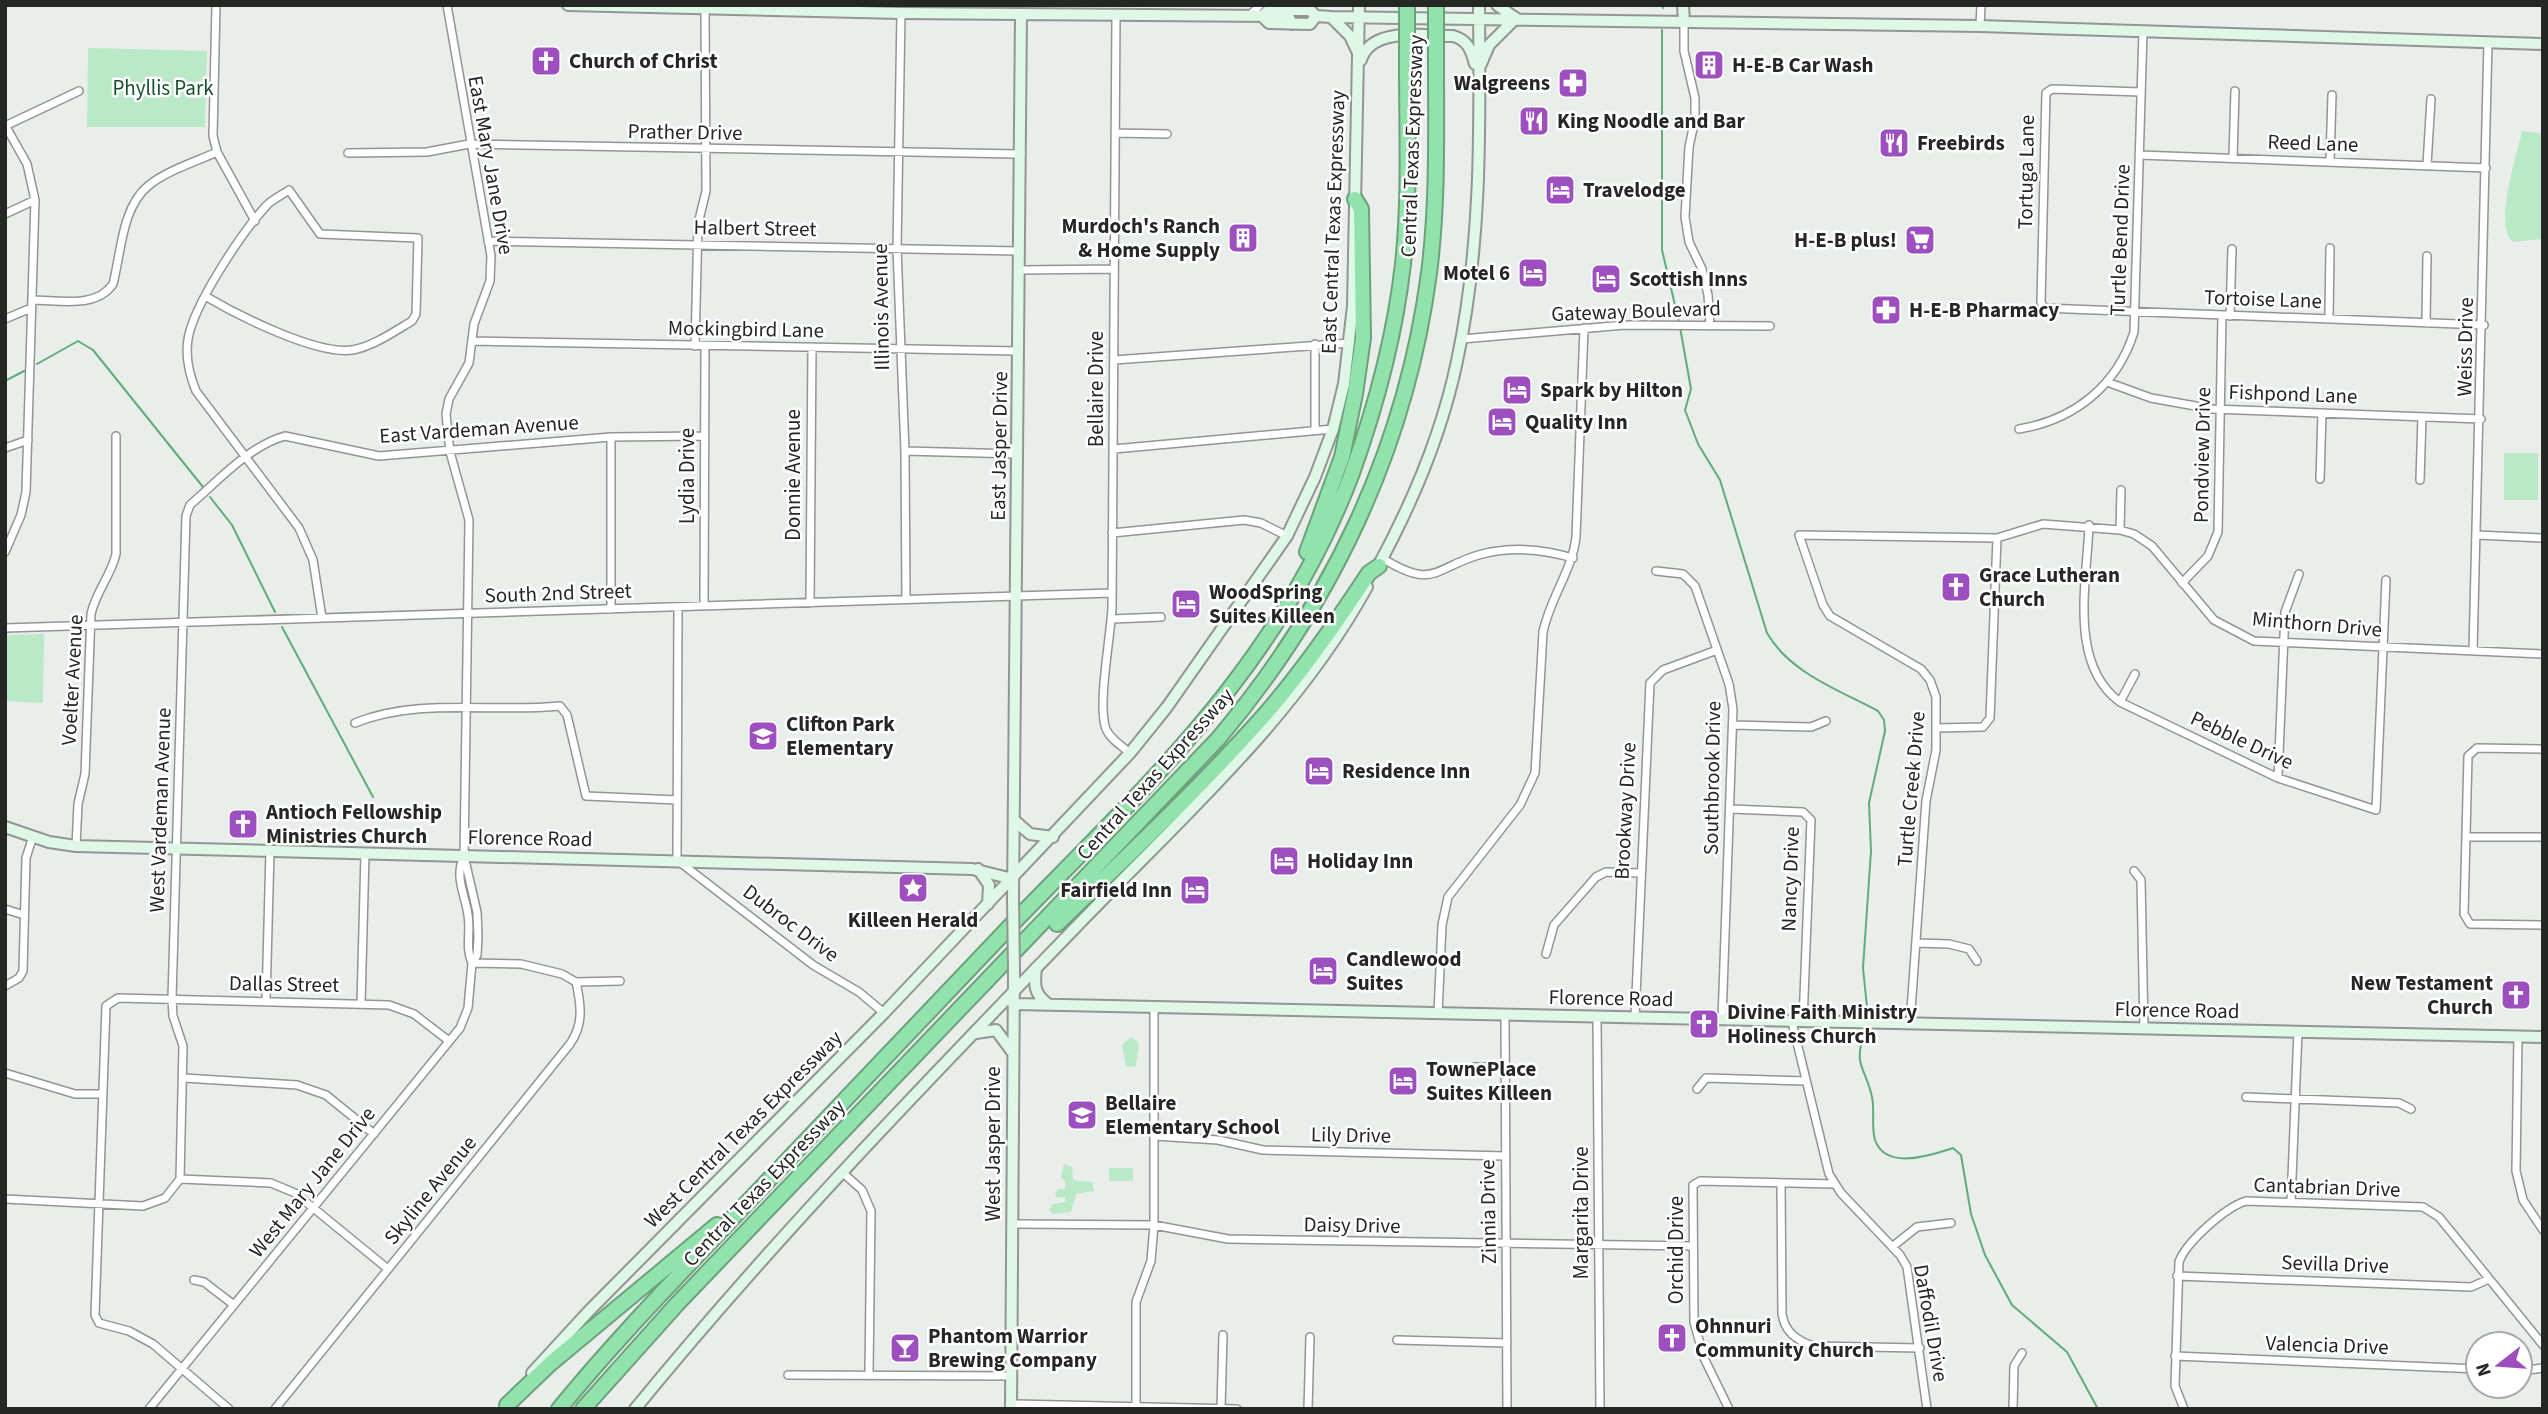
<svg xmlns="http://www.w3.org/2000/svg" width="2548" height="1414" font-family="'Source Sans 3',sans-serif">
  <rect width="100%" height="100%" fill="#e9eeea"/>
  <path fill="#b9e9c6" d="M 88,48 L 207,51 L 205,127 L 87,127 Z
    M 2522,131 L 2543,134 L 2543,239 L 2513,242 C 2493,225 2517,156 2522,131 Z
    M 2504,453 L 2538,453 L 2538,500 L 2504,500 Z
    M 44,634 L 43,703 L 5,701 L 5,635 Z
    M 1131,1037 L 1139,1043 L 1136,1066 L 1126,1067 L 1122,1045 Z
    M 1064,1164 L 1072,1167 L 1073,1180 L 1092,1182 L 1094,1191 L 1076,1194 L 1071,1212 L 1053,1214 L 1049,1210 L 1053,1204 L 1065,1202 L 1065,1197 L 1057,1198 L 1055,1194 L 1058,1189 L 1065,1189 L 1065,1181 L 1061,1178 Z
    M 1109,1168 L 1133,1168 L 1133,1181 L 1109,1181 Z"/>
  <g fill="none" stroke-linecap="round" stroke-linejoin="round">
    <path stroke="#60ac79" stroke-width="2" d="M 1662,5 L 1663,8
      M 1662,30 L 1662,250 L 1679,322
      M 1680,327 L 1691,389 L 1685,410 L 1698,444 L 1720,480 L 1767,633 C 1790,673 1839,690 1878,711 L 1884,720 L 1885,731 L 1869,803 L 1871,851 L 1863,968 L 1868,1017
      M 37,364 L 78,341 L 93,350 L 203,487
      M 5,381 L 26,370
      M 210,497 L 232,525 L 275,612
      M 282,627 L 373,797
      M 1864,1035 C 1853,1065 1866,1069 1872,1097 C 1875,1111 1871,1127 1875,1140 C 1886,1171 1931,1155 1953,1148 L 1961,1155 L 1971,1214 L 1985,1255 L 2012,1305 L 2067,1352 L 2098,1409"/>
    <g stroke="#919692" stroke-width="10">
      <path id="street" d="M 216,5 L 213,136 L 217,152 L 255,221
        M 447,5 L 491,256 L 490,281 L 474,324 L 469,363 L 449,399 L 446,414 L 450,452 L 469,520 L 464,856 C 454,877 465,894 468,915 C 471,931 465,948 472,963
        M 901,13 L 897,249 L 905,451 L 906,599
        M 1116,15 L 1112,607 C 1111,636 1097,705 1106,729 C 1110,739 1122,746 1130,753
        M 1250,15 L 1260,5
        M 1684,21 L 1684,51 L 1695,98 L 1695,119 L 1689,147 L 1685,217 L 1689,242 L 1702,269 L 1708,295 L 1710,326
        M 1980,26 L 1981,5
        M 2141,92 L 2052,89 L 2046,93 L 2041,302 L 2044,308 L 2484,325
        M 5,125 L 27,164 L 35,200 L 26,492 L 21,515 L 5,552
        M 5,126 L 79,91
        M 1115,133 L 1167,134
        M 348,153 L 427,152 L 469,144 L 1021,154
        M 2139,155 L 2486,168
        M 2233,158 L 2235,91
        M 2330,161 L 2332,95
        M 2427,165 L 2431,99
        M 5,214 L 35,200
        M 488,241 L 1020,251
        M 1020,270 L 1114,269
        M 205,296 C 237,315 316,355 352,350 C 372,347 395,331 412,321 L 416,314 L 418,238 L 320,234 L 289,190 C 282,195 273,199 267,205 C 242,232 194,304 188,339 C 185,358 189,374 196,391 L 299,528 L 313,560 L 322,618
        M 32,300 C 59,300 96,309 113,284 C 121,253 122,207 148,186 C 166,171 195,162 217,152
        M 2230,316 L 2232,249
        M 5,319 L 31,308
        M 2329,319 L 2330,248
        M 2426,323 L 2427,256
        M 1462,339 L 1625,325 L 1770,326
        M 472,341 L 1019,351
        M 1315,344 L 1315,430
        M 695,346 L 698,224 L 706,191 L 705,8
        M 1114,360 L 1350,343
        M 2107,382 L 2151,398 L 2212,409 L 2481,419
        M 2019,429 C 2074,420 2117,386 2134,332 L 2143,31
        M 5,448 L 28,440
        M 1114,449 L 1333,429
        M 905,451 L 1018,454
        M 2320,479 L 2322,413
        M 2420,480 L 2422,417
        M 2089,525 C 2087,582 2068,664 2120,702 L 2278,778 L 2376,810 L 2386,580
        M 2120,530 L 2121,490
        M 1112,533 L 1244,520 L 1261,523 L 1287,536
        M 2477,535 L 2543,538
        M 1382,558 C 1435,591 1434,567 1482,554 C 1514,546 1543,549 1573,558
        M 1656,571 L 1683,574 L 1695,586 L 1729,684 L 1733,709 L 1722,1020
        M 2182,583 L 2208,556 L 2218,532 L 2222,315
        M 810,603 L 812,347
        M 704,606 L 705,346
        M 678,607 L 677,860 L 813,965 L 859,992 L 884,1013
        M 611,609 L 611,437
        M 1112,619 L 1161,617
        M 5,628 L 1112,593
        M 2473,651 L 2488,42
        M 2120,702 L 2135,674
        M 355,723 C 418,697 493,713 560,706 L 567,715 L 586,796 L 677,800
        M 1734,725 L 1811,727 L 1826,721
        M 1936,728 L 1983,727 L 1990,718 L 1997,538
        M 2543,749 L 2477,748 L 2468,756 L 2464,914 L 2470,924 L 2543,925
        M 2278,778 L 2285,612 L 2299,574
        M 1731,809 L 1803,812 L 1811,820 L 1803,1022
        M 2467,837 L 2543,837
        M 76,846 L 78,804 L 85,774 L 91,614 C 96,591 111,576 116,554 L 116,436
        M 2134,871 L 2141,880 L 2144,1029
        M 5,909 L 24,915
        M 1916,943 L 1949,944 L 1969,949 L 1977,961
        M 1546,954 L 1554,925 L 1596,877 L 1606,872 L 1640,873
        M 472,963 L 521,964 L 562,974 L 576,982 L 620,981
        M 5,986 L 19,978 L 23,971 L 26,858 L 33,836
        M 266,1001 L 270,851
        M 361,1004 L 365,854
        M 1438,1013 L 1442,925 L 1448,897 L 1520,805 L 1535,773 L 1543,632 C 1550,598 1572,571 1576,537 L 1584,328
        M 1505,1015 L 1507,1409
        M 1597,1017 L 1600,1409
        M 1635,1018 L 1650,683 L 1663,670 L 1717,650
        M 1792,1022 L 1829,1174 L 1841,1193 L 1900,1255 L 1907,1267 L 1927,1409
        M 1910,1024 L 1926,801 L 1936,750 L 1936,697 L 1930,680 L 1921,669 L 1830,616 L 1823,605 L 1799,535 L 1997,538 L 2043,524 L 2120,530 L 2134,534 L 2152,546 L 2214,620 L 2254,641 L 2543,654
        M 2518,1036 L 2516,1171 L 2523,1200 L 2543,1230
        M 1474,1067 L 1505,1067
        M 5,1073 L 75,1094 L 101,1094
        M 184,1078 L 297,1085 L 326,1095 L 374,1134
        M 1697,1089 L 1706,1078 L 1806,1081
        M 2246,1097 L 2399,1103 L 2411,1109
        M 1155,1136 L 1218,1140 L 1263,1150 L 1505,1156
        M 842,1172 L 862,1190 L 871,1211 L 869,1373
        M 180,1179 L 183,1046 L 173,1016 L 172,999 L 186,516 L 190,505 C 218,481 249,446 285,436 L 379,456 L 611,437 L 704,436
        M 180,1179 L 271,1183 L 295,1193 L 388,1269
        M 1781,1183 L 1782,1314 C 1785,1332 1796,1340 1813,1346 L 1920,1348
        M 5,1199 L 143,1206 L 165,1198 L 180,1179
        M 2291,1202 L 2298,1031
        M 1012,1224 L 1154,1225 L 1228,1239 L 1693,1246
        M 1892,1247 L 1917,1227 L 1951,1223
        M 2177,1276 L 2471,1287 L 2489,1279
        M 194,1280 L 204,1282 L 234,1305
        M 1397,1340 L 1507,1343
        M 2175,1356 L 2478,1369
        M 2520,1371 L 2543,1368
        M 788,1375 L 1011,1376
        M 1011,1404 L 1237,1409
        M 1136,1407 L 1136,1302 L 1151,1261 L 1154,1225 L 1154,1006
        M 1221,1408 L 1223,1335
        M 149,1409 L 460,1028 L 468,1008 L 472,963 L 477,955 L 478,937 L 477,912 L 464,856
        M 229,1409 L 153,1344 L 129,1331 L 99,1323 L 95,1315 L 106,1006 L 118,998 L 389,1005 L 414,1014 L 449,1041
        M 275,1409 L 570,1044 C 584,1024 581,1005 576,982
        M 1308,1409 L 1310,1337
        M 1729,1409 L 1704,1358 L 1694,1322 L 1693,1185 L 1700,1181 L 1834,1184
        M 2013,1409 L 2014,1366 L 2022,1353
        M 2184,1409 L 2175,1386 L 2179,1262 C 2186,1242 2226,1207 2246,1201 L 2423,1207 L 2439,1217 L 2543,1345"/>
    </g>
    <g stroke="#919692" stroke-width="14">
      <path id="secondary" d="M 568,5 L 901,13 L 1288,16 L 1292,24
        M 1497,5 L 1514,17
        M 1683,5 L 1684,21
        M 1262,16 L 1269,10 L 1310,10 L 1316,16 L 1331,17 L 1980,26 L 2543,44
        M 1262,16 L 1269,23 L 1310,24 L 1316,16
        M 1331,17 L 1350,36 L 1357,51
        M 1361,60 C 1371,26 1425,36 1453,36 C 1468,40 1471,50 1475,64
        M 1481,64 L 1489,45 L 1516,18
        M 1376,570 C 1411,506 1442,433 1457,361 C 1482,245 1480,124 1479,5
        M 1014,820 L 1030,834 L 1053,837
        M 5,827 L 49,842 L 76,846 L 972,869 L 1013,879
        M 978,869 L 989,885 L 988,904
        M 1013,898 L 1021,14
        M 1036,968 C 1034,985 1034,994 1048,1004
        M 1013,1004 L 2543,1037
        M 976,1033 L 996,1030 L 1013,1053
        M 532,1373 L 588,1312 L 884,1013 L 1130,753 L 1167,707 L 1287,536 L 1315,477 L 1333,429 L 1344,384 L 1353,306 L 1359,5
        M 635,1409 C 773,1240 925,1083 1076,927 C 1179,820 1295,718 1367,587
        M 1011,1409 L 1014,971"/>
    </g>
    <g stroke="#6ca17c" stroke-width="18">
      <path id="highway" d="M 1307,552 L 1342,457 L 1355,394 L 1363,338 L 1361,209 L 1355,199
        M 1057,924 C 1128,855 1202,786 1268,711 C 1305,668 1337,621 1369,573 L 1379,566
        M 507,1405 L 551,1363 L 717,1225
        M 559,1409 C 617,1338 681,1273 743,1207 C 834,1111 925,1015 1017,919 C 1154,778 1281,662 1352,473 C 1376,406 1395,335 1403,264 C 1410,198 1407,132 1407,66
        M 583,1409 L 677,1304 L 1218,739 C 1331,605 1406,448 1429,273 C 1438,203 1436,132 1436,61"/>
    </g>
    <use href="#street" stroke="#fff" stroke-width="7"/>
    <use href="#secondary" stroke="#def7e6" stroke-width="10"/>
    <use href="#highway" stroke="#92e3ab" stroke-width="14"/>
    <g stroke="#919692" stroke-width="14" stroke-linecap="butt">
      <path id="secondary-bridge" d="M 1013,898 L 1014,971"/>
    </g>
    <g stroke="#6ca17c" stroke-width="18" stroke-linecap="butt">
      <path id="highway-bridge" d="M 1407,5 L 1407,66
        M 1436,5 L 1436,61"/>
    </g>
    <use href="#secondary-bridge" stroke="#def7e6" stroke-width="10"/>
    <use href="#highway-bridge" stroke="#92e3ab" stroke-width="14"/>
  </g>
  <defs>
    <g id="church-square" transform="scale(1.575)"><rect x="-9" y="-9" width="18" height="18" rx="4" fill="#9e4fbf" stroke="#fff"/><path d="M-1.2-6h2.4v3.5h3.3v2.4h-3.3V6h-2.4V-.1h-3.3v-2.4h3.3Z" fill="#fff"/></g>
    <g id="building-square" transform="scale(1.575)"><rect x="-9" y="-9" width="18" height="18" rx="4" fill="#9e4fbf" stroke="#fff"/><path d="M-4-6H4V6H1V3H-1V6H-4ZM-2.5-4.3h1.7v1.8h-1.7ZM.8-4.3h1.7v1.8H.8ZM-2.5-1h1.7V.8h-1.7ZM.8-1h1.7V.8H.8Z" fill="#fff"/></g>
    <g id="pharmacy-square" transform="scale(1.575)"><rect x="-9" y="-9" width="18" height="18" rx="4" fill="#9e4fbf" stroke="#fff"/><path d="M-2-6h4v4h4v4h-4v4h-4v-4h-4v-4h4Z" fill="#fff"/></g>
    <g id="restaurant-square" transform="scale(1.575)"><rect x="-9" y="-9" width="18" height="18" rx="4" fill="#9e4fbf" stroke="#fff"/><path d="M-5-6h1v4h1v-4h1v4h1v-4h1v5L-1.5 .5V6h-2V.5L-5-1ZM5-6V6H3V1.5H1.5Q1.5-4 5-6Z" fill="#fff"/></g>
    <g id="hotel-square" transform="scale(1.575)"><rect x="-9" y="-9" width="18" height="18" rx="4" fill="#9e4fbf" stroke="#fff"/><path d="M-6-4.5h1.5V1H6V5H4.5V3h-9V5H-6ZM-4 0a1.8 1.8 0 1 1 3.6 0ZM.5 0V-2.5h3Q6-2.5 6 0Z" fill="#fff"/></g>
    <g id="supermarket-square" transform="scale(1.575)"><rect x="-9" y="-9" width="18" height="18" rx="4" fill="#9e4fbf" stroke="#fff"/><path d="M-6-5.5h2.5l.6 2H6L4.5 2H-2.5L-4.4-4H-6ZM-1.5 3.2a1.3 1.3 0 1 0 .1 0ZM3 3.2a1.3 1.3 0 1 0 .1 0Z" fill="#fff"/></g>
    <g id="school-square" transform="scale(1.575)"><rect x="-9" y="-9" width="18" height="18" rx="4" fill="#9e4fbf" stroke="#fff"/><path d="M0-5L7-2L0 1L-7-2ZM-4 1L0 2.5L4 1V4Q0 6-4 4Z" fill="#fff"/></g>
    <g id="sight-square" transform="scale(1.575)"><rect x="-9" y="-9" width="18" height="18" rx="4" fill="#9e4fbf" stroke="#fff"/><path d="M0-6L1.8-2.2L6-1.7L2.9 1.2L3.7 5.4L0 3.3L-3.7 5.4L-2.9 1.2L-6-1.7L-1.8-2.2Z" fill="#fff"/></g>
    <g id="bar-square" transform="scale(1.575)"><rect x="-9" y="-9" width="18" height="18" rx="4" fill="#9e4fbf" stroke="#fff"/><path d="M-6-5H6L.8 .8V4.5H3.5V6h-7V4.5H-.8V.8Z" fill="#fff"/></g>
  </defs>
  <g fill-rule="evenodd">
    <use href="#church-square" x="546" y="61"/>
    <use href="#building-square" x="1709" y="65"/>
    <use href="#pharmacy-square" x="1573" y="83"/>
    <use href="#restaurant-square" x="1534" y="121"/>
    <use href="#restaurant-square" x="1894" y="143"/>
    <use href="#hotel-square" x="1560" y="190"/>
    <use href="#building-square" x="1243" y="238"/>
    <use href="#supermarket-square" x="1920" y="240"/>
    <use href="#hotel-square" x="1533" y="273"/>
    <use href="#hotel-square" x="1606" y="279"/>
    <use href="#pharmacy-square" x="1886" y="310"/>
    <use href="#hotel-square" x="1517" y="390"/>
    <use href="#hotel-square" x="1502" y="422"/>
    <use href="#church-square" x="1956" y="587"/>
    <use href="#hotel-square" x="1186" y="604"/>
    <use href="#school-square" x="763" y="736"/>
    <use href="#hotel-square" x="1319" y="771"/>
    <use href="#church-square" x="243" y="824"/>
    <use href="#hotel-square" x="1284" y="861"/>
    <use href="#sight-square" x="913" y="888"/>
    <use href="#hotel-square" x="1195" y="890"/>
    <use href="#hotel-square" x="1323" y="971"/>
    <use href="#church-square" x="2516" y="995"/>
    <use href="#church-square" x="1704" y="1024"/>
    <use href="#hotel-square" x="1403" y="1081"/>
    <use href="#school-square" x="1082" y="1115"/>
    <use href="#church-square" x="1672" y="1338"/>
    <use href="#bar-square" x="905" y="1348"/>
  </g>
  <g text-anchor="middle" stroke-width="5" stroke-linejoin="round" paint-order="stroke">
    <g font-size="21" font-weight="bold" fill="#252725" stroke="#fff" text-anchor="start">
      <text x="569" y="68">Church of Christ</text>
      <text x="1732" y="72">H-E-B Car Wash</text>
      <text x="1550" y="90" text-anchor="end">Walgreens</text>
      <text x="1557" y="128">King Noodle and Bar</text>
      <text x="1917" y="150">Freebirds</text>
      <text x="1583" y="197">Travelodge</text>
      <text x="1220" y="233" text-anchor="end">Murdoch's Ranch<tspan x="1220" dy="24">&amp; Home Supply</tspan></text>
      <text x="1897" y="247" text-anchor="end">H-E-B plus!</text>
      <text x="1510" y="280" text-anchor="end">Motel 6</text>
      <text x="1629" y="286">Scottish Inns</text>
      <text x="1909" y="317">H-E-B Pharmacy</text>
      <text x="1540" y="397">Spark by Hilton</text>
      <text x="1525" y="429">Quality Inn</text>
      <text x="1979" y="582">Grace Lutheran<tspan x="1979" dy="24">Church</tspan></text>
      <text x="1209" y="599">WoodSpring<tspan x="1209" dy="24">Suites Killeen</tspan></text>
      <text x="786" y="731">Clifton Park<tspan x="786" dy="24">Elementary</tspan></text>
      <text x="1342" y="778">Residence Inn</text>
      <text x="266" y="819">Antioch Fellowship<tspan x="266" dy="24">Ministries Church</tspan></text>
      <text x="1307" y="868">Holiday Inn</text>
      <text x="1172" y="897" text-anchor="end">Fairfield Inn</text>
      <text x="913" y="927" text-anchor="middle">Killeen Herald</text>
      <text x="1346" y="966">Candlewood<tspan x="1346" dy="24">Suites</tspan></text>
      <text x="2493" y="990" text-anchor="end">New Testament<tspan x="2493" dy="24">Church</tspan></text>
      <text x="1727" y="1019">Divine Faith Ministry<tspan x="1727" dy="24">Holiness Church</tspan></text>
      <text x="1426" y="1076">TownePlace<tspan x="1426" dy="24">Suites Killeen</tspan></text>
      <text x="1105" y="1110">Bellaire<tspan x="1105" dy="24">Elementary School</tspan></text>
      <text x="1695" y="1333">Ohnnuri<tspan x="1695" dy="24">Community Church</tspan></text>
      <text x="928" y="1343">Phantom Warrior<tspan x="928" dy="24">Brewing Company</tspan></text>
    </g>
    <g font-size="21" fill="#17502e" stroke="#fff">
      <text x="163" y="95">Phyllis Park</text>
    </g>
    <g font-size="21" fill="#252725" stroke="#fff">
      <text transform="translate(685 132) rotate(1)" y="7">Prather Drive</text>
      <text transform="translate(2313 143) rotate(2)" y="7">Reed Lane</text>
      <text transform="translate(1412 146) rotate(-88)" y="7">Central Texas Expressway</text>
      <text transform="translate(491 165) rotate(80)" y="7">East Mary Jane Drive</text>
      <text transform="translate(2026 172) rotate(-89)" y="7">Tortuga Lane</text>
      <text transform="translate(1333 222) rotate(-88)" y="7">East Central Texas Expressway</text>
      <text transform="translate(755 228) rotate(1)" y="7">Halbert Street</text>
      <text transform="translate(2120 240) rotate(-88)" y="7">Turtle Bend Drive</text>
      <text transform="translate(2263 299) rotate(2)" y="7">Tortoise Lane</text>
      <text transform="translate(881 307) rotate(-91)" y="7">Illinois Avenue</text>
      <text transform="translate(1636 311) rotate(-2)" y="7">Gateway Boulevard</text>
      <text transform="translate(746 329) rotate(1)" y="7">Mockingbird Lane</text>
      <text transform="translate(2465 347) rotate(-89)" y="7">Weiss Drive</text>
      <text transform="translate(1096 389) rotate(-90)" y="7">Bellaire Drive</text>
      <text transform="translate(2293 394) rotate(2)" y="7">Fishpond Lane</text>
      <text transform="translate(479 429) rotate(-4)" y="7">East Vardeman Avenue</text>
      <text transform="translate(999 446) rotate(-89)" y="7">East Jasper Drive</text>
      <text transform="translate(2202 455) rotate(-89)" y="7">Pondview Drive</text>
      <text transform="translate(793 475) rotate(-90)" y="7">Donnie Avenue</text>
      <text transform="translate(687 476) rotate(-90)" y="7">Lydia Drive</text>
      <text transform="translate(558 593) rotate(-2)" y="7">South 2nd Street</text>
      <text transform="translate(2317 624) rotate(5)" y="7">Minthorn Drive</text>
      <text transform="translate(72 680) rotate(-87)" y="7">Voelter Avenue</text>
      <text transform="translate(2242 740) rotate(25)" y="7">Pebble Drive</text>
      <text transform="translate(1155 774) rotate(-48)" y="7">Central Texas Expressway</text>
      <text transform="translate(1712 778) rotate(-89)" y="7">Southbrook Drive</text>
      <text transform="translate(1911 789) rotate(-85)" y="7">Turtle Creek Drive</text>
      <text transform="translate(160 810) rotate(-88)" y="7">West Vardeman Avenue</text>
      <text transform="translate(1625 811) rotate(-87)" y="7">Brookway Drive</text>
      <text transform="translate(530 838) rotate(1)" y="7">Florence Road</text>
      <text transform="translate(1790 879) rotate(-88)" y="7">Nancy Drive</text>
      <text transform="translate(791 923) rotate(37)" y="7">Dubroc Drive</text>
      <text transform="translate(284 984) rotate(1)" y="7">Dallas Street</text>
      <text transform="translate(1611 998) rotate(1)" y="7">Florence Road</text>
      <text transform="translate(2177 1010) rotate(1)" y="7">Florence Road</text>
      <text transform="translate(743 1129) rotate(-45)" y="7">West Central Texas Expressway</text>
      <text transform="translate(1351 1135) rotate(1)" y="7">Lily Drive</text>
      <text transform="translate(993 1144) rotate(-90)" y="7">West Jasper Drive</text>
      <text transform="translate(312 1182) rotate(-51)" y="7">West Mary Jane Drive</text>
      <text transform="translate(764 1183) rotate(-46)" y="7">Central Texas Expressway</text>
      <text transform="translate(2327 1187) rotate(2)" y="7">Cantabrian Drive</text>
      <text transform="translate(430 1190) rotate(-51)" y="7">Skyline Avenue</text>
      <text transform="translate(1488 1212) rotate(-91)" y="7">Zinnia Drive</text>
      <text transform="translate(1581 1213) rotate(-90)" y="7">Margarita Drive</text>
      <text transform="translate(1352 1225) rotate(1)" y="7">Daisy Drive</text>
      <text transform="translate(1676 1250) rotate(-90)" y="7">Orchid Drive</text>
      <text transform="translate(2335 1264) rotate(2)" y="7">Sevilla Drive</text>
      <text transform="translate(1931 1323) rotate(80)" y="7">Daffodil Drive</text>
      <text transform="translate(2327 1345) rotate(2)" y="7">Valencia Drive</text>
    </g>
  </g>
  <rect width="2548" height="1414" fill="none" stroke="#252725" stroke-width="14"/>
  <g transform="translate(2499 1365) rotate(253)"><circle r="33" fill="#ffffff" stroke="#a8a9a8" stroke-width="2"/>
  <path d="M0-5L12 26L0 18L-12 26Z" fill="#9e4fbf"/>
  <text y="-10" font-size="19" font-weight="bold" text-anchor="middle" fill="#252725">N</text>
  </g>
</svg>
